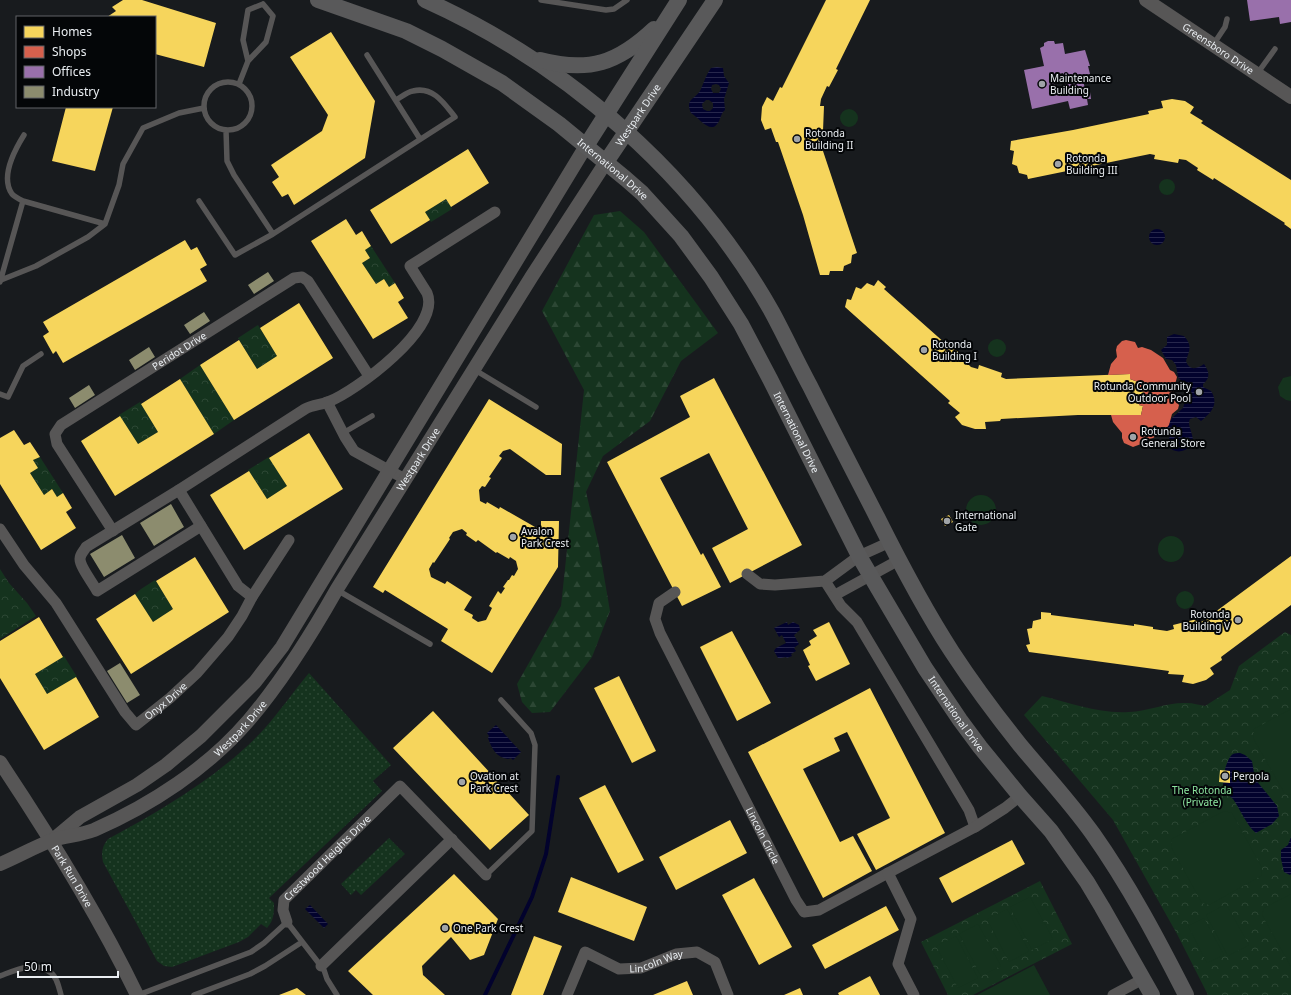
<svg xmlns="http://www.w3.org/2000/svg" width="1291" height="995" font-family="'Noto Sans',sans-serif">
  <defs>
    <pattern id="grass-dots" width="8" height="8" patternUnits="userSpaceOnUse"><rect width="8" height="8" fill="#15331e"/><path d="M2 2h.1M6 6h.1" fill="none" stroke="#2c4734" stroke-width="1.8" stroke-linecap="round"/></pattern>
    <pattern id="forest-firs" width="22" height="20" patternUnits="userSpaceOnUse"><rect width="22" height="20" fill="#15331e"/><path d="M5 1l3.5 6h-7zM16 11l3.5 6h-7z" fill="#2c4734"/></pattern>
    <pattern id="park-crowns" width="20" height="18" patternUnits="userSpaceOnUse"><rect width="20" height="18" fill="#15331e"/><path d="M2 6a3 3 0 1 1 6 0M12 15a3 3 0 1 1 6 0" fill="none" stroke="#2c4734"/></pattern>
    <pattern id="water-rules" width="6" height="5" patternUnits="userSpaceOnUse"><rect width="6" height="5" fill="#02022d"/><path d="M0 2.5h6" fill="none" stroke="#27274c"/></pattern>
  </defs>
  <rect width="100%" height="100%" fill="#181b1e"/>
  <path fill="url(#grass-dots)" d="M 309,673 L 391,765 L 373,781 L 382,791 L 269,898 L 274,903 C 274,913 274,920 267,928 L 261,924 L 248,937 L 239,942 L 172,967 L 164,966 L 157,961 L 103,862 C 101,853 102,846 108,839 C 162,810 223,774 265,728 C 280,711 294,691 309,673 Z
    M 389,838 L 405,854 L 361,895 L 356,890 L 351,895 L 341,884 Z"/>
  <path fill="url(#forest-firs)" d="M 620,211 L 644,232 L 718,333 L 681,361 L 650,421 L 603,456 L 586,492 L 599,547 L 610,611 L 592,657 L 550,712 L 532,713 L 522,702 L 517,684 L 561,606 L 584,390 L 542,311 L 594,215 Z"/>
  <path fill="url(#park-crowns)" d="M 446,199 L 452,209 L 431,222 L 425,212 Z
    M 371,246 L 395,283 L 389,287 L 384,279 L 376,284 L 362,263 L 370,258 L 365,250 Z
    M 258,325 L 277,356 L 257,369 L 238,338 Z
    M 200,365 L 234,420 L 214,434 L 180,379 Z
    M 140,402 L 158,432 L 138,444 L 119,415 Z
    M 40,457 L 63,493 L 57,497 L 52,489 L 44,495 L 30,473 L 38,468 L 33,460 Z
    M 269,457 L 287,486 L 267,499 L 248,470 Z
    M 0,569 L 9,583 L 27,603 L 36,616 L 0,639 Z
    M 155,580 L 173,609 L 153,622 L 135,594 L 141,589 Z
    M 1285,632 L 1291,635 L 1291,995 L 1208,995 L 1177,934 L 1113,820 L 1024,715 L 1042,696 C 1071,703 1099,714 1129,712 C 1149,711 1168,702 1187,703 C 1193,703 1199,705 1205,706 L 1230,690 L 1239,666 Z
    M 64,656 L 77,677 L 47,694 L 35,674 Z
    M 1040,881 L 1072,944 L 973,995 L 948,995 L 921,942 Z"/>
  <path fill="#15331e" d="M840 118a9 9 0 1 1 18 0a9 9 0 1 1-18 0Z
    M1159 187a8 8 0 1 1 16 0a8 8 0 1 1-16 0Z
    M988 348a9 9 0 1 1 18 0a9 9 0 1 1-18 0Z
    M 1291,376 L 1291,401 L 1286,400 L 1280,396 L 1278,387 L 1283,378 Z
    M966 510a15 15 0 1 1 30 0a15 15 0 1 1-30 0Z
    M1158 549a13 13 0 1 1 26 0a13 13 0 1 1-26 0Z
    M1176 600a9 9 0 1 1 18 0a9 9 0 1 1-18 0Z
    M 1291,709 L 1291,795 L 1285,794 L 1253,738 L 1254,729 Z
    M 1224,811 L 1232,813 L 1262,868 L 1261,876 L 1209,905 L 1202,903 L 1171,847 L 1172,839 Z
    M 1291,894 L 1291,967 L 1262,915 L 1264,908 Z
    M 1030,897 L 1053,939 L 1032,950 L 1010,907 Z
    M 1226,904 L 1249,945 L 1228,956 L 1206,915 Z
    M 1007,909 L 1029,951 L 1009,962 L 987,919 Z
    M 1204,918 L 1224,955 L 1207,963 L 1188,926 Z
    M 978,924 L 1001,966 L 981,976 L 959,934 Z
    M 956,936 L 978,978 L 958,988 L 936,946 Z
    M 1034,965 L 1050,995 L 977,995 Z"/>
  <path fill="url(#water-rules)" fill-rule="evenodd" d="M 717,67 L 723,68 L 724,76 L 729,83 L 724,99 L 725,110 C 720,114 721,120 717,124 C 710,134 698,117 691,113 C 684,98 697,99 701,89 C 704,82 706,75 711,68 ZM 716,84 L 719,85 L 721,89 L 719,93 L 713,93 L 711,89 L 712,85 ZM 706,100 L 709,100 L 713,103 L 713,108 L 710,111 L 707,111 L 703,109 L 702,104 Z
    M1149 237a8 8 0 1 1 16 0a8 8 0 1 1-16 0Z
    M 1174,334 L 1184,336 C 1193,346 1189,351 1186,361 C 1189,371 1197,369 1204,364 C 1209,371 1211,378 1203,384 L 1203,387 L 1211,391 C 1219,404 1212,412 1201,421 L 1196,417 L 1190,419 C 1185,428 1202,441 1185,450 C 1182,451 1179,452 1176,451 C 1171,450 1169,447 1166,443 C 1171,439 1170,434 1166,428 L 1172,418 L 1183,408 L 1187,394 L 1185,385 L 1178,377 L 1176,365 L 1172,360 L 1166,359 L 1161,350 L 1167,345 L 1167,337 Z
    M 787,622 L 788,625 L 793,622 L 799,625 L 800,630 L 794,635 L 799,644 L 794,648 L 796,651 L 791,654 L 792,656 L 787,658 L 786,657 L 781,658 L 778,658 L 774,651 L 776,648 L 786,643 L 782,635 L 779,637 L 774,628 Z
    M 496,725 L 521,752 L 513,760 L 511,758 L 508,759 C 496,757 492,749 488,738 L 489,736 L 487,733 Z
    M 1240,753 L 1245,755 L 1252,761 L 1255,779 L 1277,806 L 1279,816 L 1272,824 L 1256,833 C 1247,826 1240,809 1233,799 C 1230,796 1226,793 1224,790 C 1221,782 1226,758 1233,754 C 1235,753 1238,753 1240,753 Z
    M 1291,837 L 1291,874 L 1290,875 L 1284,872 L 1281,859 L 1281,850 L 1288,845 Z
    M 310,905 L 328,924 L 324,928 L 305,909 Z"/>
  <path fill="#f6d55c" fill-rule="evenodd" d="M 123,0 L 142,0 L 216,23 L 204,67 L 155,54 L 155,17 L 107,17 L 116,11 L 112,7 Z
    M 826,0 L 870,0 L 836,69 L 838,70 L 829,87 L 827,86 L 821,99 L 820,106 L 824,106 L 823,131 L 819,131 L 818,136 L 857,253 L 852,255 L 851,263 L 844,266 L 843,271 L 830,271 L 829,275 L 820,275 L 803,215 L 778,142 L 776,142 L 771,128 L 765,130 L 761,120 L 762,107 L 767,97 L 773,101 L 780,87 L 782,88 Z
    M 331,32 L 375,101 L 365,158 L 294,205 L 288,194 L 282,197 L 272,182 L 279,177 L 271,165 L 322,131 L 328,115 L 290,57 Z
    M 1172,99 L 1185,101 L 1194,107 L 1190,113 L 1203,121 L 1201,123 L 1291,180 L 1291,229 L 1284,224 L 1285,223 L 1214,178 L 1213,180 L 1197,170 L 1198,168 L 1186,160 L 1179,159 L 1178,163 L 1154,159 L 1155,155 L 1150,154 L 1028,179 L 1027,175 L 1019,173 L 1017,166 L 1012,164 L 1014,151 L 1010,150 L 1011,141 L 1073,130 L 1149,114 L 1148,111 L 1163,108 L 1161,101 Z
    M 66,107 L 113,107 L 95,171 L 52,161 Z
    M 468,149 L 489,183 L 451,207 L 446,199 L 425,212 L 430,220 L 391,244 L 370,210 Z
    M 346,219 L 356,235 L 362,231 L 371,246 L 365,250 L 370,258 L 362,263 L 376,284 L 384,279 L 389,287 L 395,283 L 404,298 L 398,302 L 408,318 L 373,339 L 311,241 Z
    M 185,240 L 191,250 L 197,247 L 207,265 L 200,269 L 207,281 L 63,363 L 56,351 L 53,354 L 43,336 L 49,332 L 43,322 Z
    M 878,280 L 886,287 L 884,289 L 946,344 L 948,343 L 962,355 L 961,357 L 971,367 L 978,369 L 979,365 L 1002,373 L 1001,377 L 1006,379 L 1130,374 L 1130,379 L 1138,382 L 1138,389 L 1144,392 L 1139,405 L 1143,406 L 1141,415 L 1078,415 L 1001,419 L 1000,421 L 985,422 L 986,429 L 975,429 L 962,425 L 955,417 L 960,413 L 948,403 L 950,401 L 845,307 L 847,299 L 851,300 L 856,287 L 861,289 L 867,283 L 874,286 Z
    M 299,303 L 333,358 L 234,420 L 200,365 L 239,340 L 257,369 L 277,356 L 260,328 Z
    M 714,378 L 802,545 L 730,583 L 712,548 L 748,529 L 709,453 L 660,478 L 701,555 L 703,553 L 721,587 L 682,606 L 607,462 L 690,417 L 680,396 Z
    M 180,379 L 214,434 L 115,496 L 81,441 L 120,416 L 138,444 L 158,432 L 141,404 Z
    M 489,399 L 562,444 L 561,475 L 546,475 L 510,449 L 503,451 L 499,456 L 502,458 L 489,477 L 491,478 L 485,487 L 482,486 L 479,490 L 480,501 L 486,504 L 487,502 L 499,509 L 500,507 L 535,527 L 541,527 L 541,521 L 559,521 L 558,567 L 492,673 L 441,641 L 448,629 L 385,590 L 383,593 L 373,587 ZM 462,529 L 467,533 L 466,535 L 476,542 L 478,540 L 496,553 L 497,552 L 509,559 L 510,557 L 516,561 L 518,569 L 514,576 L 512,575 L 509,580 L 508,580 L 503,587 L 505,588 L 501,594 L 498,591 L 489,606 L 492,608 L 486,620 L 478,622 L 472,618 L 473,615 L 464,610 L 472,597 L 447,581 L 445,584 L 431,577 L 429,569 L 433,562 L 434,563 L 450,539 L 449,538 L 453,532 Z
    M 14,430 L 24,445 L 30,442 L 40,457 L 33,460 L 38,468 L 30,473 L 44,495 L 52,489 L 57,497 L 63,493 L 72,508 L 66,512 L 76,528 L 41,550 L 0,484 L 0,438 Z
    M 309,433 L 343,489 L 244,550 L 210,495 L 249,471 L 267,499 L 287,486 L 269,458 Z
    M 949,515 L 953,522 L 945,526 L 941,519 Z
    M 1291,556 L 1291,605 L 1221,657 L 1222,660 L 1210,668 L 1214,674 L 1206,680 L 1193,684 L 1182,682 L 1184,675 L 1168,674 L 1169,671 L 1029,652 L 1026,645 L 1030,644 L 1027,629 L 1032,628 L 1033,621 L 1041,619 L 1041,612 L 1051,613 L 1051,615 L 1134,626 L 1134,624 L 1153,627 L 1153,629 L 1167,631 L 1174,629 L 1173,625 L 1197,619 L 1198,623 L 1203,621 Z
    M 195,557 L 229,612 L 131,674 L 96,619 L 135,594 L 153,622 L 173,609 L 156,581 Z
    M 39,617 L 63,657 L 35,674 L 47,694 L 76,677 L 99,717 L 44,750 L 0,678 L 0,641 Z
    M 829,622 L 850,664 L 816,681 L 808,666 L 810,665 L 803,650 L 811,645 L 809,641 L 817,636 L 813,630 Z
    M 732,631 L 771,703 L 737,721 L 700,647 Z
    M 619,676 L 656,751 L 632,763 L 594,688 Z
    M 870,688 L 945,833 L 876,870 L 857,834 L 890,818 L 847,732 L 834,738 L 840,751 L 803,769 L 840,842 L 853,836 L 872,871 L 823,898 L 748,752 Z
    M 433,711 L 529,815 L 490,850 L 393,748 Z
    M 1220,770 L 1230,771 L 1230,783 L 1219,782 Z
    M 605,785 L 644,860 L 618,873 L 579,798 Z
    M 730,820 L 747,853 L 676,890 L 659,857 Z
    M 1012,840 L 1025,864 L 952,903 L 939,878 Z
    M 454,874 L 498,919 L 484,955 L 470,960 L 451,937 L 422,966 L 423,975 L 445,995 L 373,995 L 348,971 Z
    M 571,877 L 647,907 L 634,941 L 558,912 Z
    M 754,878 L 792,947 L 759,965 L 722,895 Z
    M 886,906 L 899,930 L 825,969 L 812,945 Z
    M 534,936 L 562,946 L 543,995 L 511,995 Z
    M 870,976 L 880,995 L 839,995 L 838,993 Z
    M 687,981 L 693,995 L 653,995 Z
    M 297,988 L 306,995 L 279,995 Z
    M 800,988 L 803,995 L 784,995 Z"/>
  <path fill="#d6604d" d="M 1126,340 L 1135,342 L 1138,348 L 1142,347 L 1151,350 L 1163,358 L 1170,370 L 1174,372 L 1177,377 L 1176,381 L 1174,385 L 1174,399 L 1179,405 L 1178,409 L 1172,414 L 1169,425 L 1165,430 L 1153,438 L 1144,440 L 1141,444 L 1133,447 L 1124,443 L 1122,438 L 1122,433 L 1113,422 L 1111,415 L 1141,415 L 1143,406 L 1139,405 L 1144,392 L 1138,389 L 1138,382 L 1130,379 L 1130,374 L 1108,375 L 1111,364 L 1117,357 L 1116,350 L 1117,346 L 1122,341 Z"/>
  <path fill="#9970ab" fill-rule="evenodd" d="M 1247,0 L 1291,0 L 1291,22 L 1280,24 L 1279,17 L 1250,21 Z
    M 1048,41 L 1054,41 L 1055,44 L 1063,43 L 1065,54 L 1085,50 L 1090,66 L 1088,66 L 1090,74 L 1082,76 L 1085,89 L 1087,89 L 1090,92 L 1091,99 L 1087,99 L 1088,105 L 1070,109 L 1068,101 L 1032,109 L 1024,70 L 1044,66 L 1040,48 L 1044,46 L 1044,43 ZM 1063,73 L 1066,91 L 1057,93 L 1053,75 Z"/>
  <path fill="#8c8c6e" d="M 268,272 L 274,281 L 254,294 L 248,285 Z
    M 204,312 L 210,321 L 190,334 L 184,325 Z
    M 149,347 L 155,357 L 135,370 L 129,360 Z
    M 89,385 L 95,395 L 75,408 L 69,398 Z
    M 171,504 L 184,527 L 154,546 L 140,523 Z
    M 122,535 L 135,558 L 104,577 L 90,554 Z
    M 120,663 L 140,695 L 127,703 L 107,671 Z"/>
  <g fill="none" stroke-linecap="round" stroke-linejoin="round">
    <path stroke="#02022d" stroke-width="4" d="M 485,995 L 532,897 L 546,854 L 558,777"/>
    <path stroke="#575656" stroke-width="5.5" d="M 541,0 L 606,10 L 614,9 L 627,0
      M 1213,45 L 1225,27 L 1227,19
      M 367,55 L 420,139
      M 248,61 L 243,40 L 248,10 L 263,4
      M 1257,74 L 1275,49
      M204 106a24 24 0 1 1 48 0a24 24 0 1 1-48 0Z
      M 239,84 L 248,61 L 266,42 L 273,16 L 263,4
      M 226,130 L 227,161 L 234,175 L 273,234
      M 24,135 C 14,151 0,177 12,194 C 15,197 19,199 23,201 L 105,224
      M 199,201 L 235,255 L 273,234 L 455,117 C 444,103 433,86 413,91 C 407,92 401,97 396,100
      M 1,280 L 36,266 L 88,237 L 105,224 L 119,185 L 123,164 L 143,128 L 179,113 L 204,108
      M 0,282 L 23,201
      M 475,370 L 536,407
      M 0,394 L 8,397 L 23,366 L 41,354
      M 343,433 L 372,416
      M 337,590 L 430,644
      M 486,875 L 532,831 L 535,745 L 531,733 L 501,700
      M 0,976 C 16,970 36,960 51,973 C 57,977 59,988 61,995
      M 138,995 L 251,952 L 264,943 L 287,922 L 324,970 L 327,979 L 337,995
      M 194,995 L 250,974 L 265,966 L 302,942"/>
    <g stroke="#575656" stroke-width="11">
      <path d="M 327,402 L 345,437 L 354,451 L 405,479"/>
      <path d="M 179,490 L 238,586 L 252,597"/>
      <path d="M 201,526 L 97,591 C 93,583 80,567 80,559 C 80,554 84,551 86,547 L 179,490 L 305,409 C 313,405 320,405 328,402 C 356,391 442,328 427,293 L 410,266 L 495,212"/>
      <path id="s1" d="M 0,529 L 24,565 L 56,603 L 125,712 L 136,725 L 170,698 L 197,673 L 228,637 L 242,616 L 252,597 L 289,540"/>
      <path id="s2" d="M 113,531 L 57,444 L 55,434 L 61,425 L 294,278 L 302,277 L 308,281 L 369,376"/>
      <path d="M 747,574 L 760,584 L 775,585 L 825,581 L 859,556 L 890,542"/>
      <path d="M 825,581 L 841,606 L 857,622 L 969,810 L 975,827"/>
      <path id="s3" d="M 675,592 L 659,603 L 655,619 L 660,633 L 796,900 L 804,912 L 819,910 L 888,873 L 975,827 L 1005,808 L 1020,796"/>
      <path d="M 835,595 L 899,560"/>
      <path d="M 888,873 L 911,919 L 898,964 L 914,995"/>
      <path id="s4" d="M 287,922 L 283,910 L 284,900 L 400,786 L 486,875"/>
      <path d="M 321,966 L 452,839"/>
      <path id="s5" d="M 567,995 L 585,952 L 619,969 L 641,968 L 676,954 L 697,952 L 715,962 L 728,995"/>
      <path d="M 1113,995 L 1143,979"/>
    </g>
    <g stroke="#575656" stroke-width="14">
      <path id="s6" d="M 1146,0 L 1291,97"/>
      <path id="s7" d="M 0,762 C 50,837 98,914 137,995"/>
      <path d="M 55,838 L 80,817 L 137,785 L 166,765 L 201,736 L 255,682 L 282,647 L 586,146"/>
      <path id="s8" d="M 0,864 C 17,857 36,846 53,840 C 66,836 81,835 94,830 C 151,805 208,768 249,720 C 283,680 311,635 337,589 L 532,276 L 606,162"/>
    </g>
    <g stroke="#59595a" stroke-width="16">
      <path id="s9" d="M 318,0 L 406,31 L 442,49 L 502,83 L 559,124 L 626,179 L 642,193 L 681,236 L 711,277 L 741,324 L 770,379 L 859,556 L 925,668 L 960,720 L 980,747 L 1020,796 L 1051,831 L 1087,882 L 1102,907 L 1152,995"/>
      <path d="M 425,0 C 567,64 695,175 772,312 C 785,336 797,362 810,386 C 832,430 855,474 877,517 C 900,563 924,609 952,652 C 973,684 996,715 1020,745 C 1045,775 1071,803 1093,834 C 1129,885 1158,940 1186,995"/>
      <path d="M 540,60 C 589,73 618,63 654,29"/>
      <path d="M 586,146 L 679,0"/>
      <path id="s10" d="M 606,162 L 715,0"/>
    </g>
  </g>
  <g fill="#a0a4a8" stroke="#040608" stroke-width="1.5">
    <circle cx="1042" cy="84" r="4"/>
    <circle cx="797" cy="139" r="4"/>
    <circle cx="1058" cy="164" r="4"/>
    <circle cx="924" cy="350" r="4"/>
    <circle cx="1199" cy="392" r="4"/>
    <circle cx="1133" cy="437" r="4"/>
    <circle cx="947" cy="521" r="4"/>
    <circle cx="513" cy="537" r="4"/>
    <circle cx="1238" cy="620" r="4"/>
    <circle cx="1225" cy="776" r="4"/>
    <circle cx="462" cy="782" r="4"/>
    <circle cx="445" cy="928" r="4"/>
  </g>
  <g text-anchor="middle" stroke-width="4" stroke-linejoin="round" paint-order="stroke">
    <g font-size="10" fill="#eaeef2" stroke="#040608">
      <text dy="4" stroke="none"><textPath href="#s6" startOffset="87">Greensboro Drive</textPath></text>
      <text dy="4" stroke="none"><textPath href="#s10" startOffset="57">Westpark Drive</textPath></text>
      <text dy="4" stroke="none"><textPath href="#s9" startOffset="343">International Drive</textPath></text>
      <text dy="4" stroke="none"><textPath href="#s2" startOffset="264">Peridot Drive</textPath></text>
      <text dy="4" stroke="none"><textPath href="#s9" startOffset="667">International Drive</textPath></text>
      <text dy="4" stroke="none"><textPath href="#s8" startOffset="603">Westpark Drive</textPath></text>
      <text dy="4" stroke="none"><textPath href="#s1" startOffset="277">Onyx Drive</textPath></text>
      <text dy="4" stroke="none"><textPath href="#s9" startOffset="991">International Drive</textPath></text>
      <text dy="4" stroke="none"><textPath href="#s8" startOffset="280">Westpark Drive</textPath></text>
      <text dy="4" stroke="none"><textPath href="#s3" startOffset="278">Lincoln Circle</textPath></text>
      <text dy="4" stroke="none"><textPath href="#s4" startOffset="83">Crestwood Heights Drive</textPath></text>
      <text dy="4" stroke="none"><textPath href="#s7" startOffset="135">Park Run Drive</textPath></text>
      <text dy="4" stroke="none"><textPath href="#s5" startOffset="123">Lincoln Way</textPath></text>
    </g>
    <g font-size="10" fill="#eaeef2" stroke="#040608" text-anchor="start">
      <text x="1050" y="82">Maintenance<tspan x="1050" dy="12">Building</tspan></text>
      <text x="805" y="137">Rotonda<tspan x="805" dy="12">Building II</tspan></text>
      <text x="1066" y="162">Rotonda<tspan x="1066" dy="12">Building III</tspan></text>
      <text x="932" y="348">Rotonda<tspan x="932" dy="12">Building I</tspan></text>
      <text x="1191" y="390" text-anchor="end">Rotunda Community<tspan x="1191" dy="12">Outdoor Pool</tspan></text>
      <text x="1141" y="435">Rotunda<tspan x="1141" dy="12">General Store</tspan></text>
      <text x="955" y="519">International<tspan x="955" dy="12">Gate</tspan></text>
      <text x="521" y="535">Avalon<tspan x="521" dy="12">Park Crest</tspan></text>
      <text x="1230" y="618" text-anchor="end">Rotonda<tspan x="1230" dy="12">Building V</tspan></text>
      <text x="470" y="780">Ovation at<tspan x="470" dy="12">Park Crest</tspan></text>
      <text x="1233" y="780">Pergola</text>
      <text x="453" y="932">One Park Crest</text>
    </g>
    <g font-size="10" fill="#8de5a0" stroke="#040608">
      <text x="1202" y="794">The Rotonda<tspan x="1202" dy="12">(Private)</tspan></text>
    </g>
  </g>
  <rect x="16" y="16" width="140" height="92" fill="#040608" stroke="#606366"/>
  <rect x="24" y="26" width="20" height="12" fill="#f6d55c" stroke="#606366"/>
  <text x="52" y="36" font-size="12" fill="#eaeef2">Homes</text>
  <rect x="24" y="46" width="20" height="12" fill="#d6604d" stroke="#606366"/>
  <text x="52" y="56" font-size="12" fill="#eaeef2">Shops</text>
  <rect x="24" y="66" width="20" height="12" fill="#9970ab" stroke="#606366"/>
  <text x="52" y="76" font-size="12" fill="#eaeef2">Offices</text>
  <rect x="24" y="86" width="20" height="12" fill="#8c8c6e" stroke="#606366"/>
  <text x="52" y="96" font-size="12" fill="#eaeef2">Industry</text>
  <path d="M18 971v6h100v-6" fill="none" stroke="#eaeef2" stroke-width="2"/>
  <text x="24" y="971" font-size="12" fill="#eaeef2" stroke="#040608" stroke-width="3" paint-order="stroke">50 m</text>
</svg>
